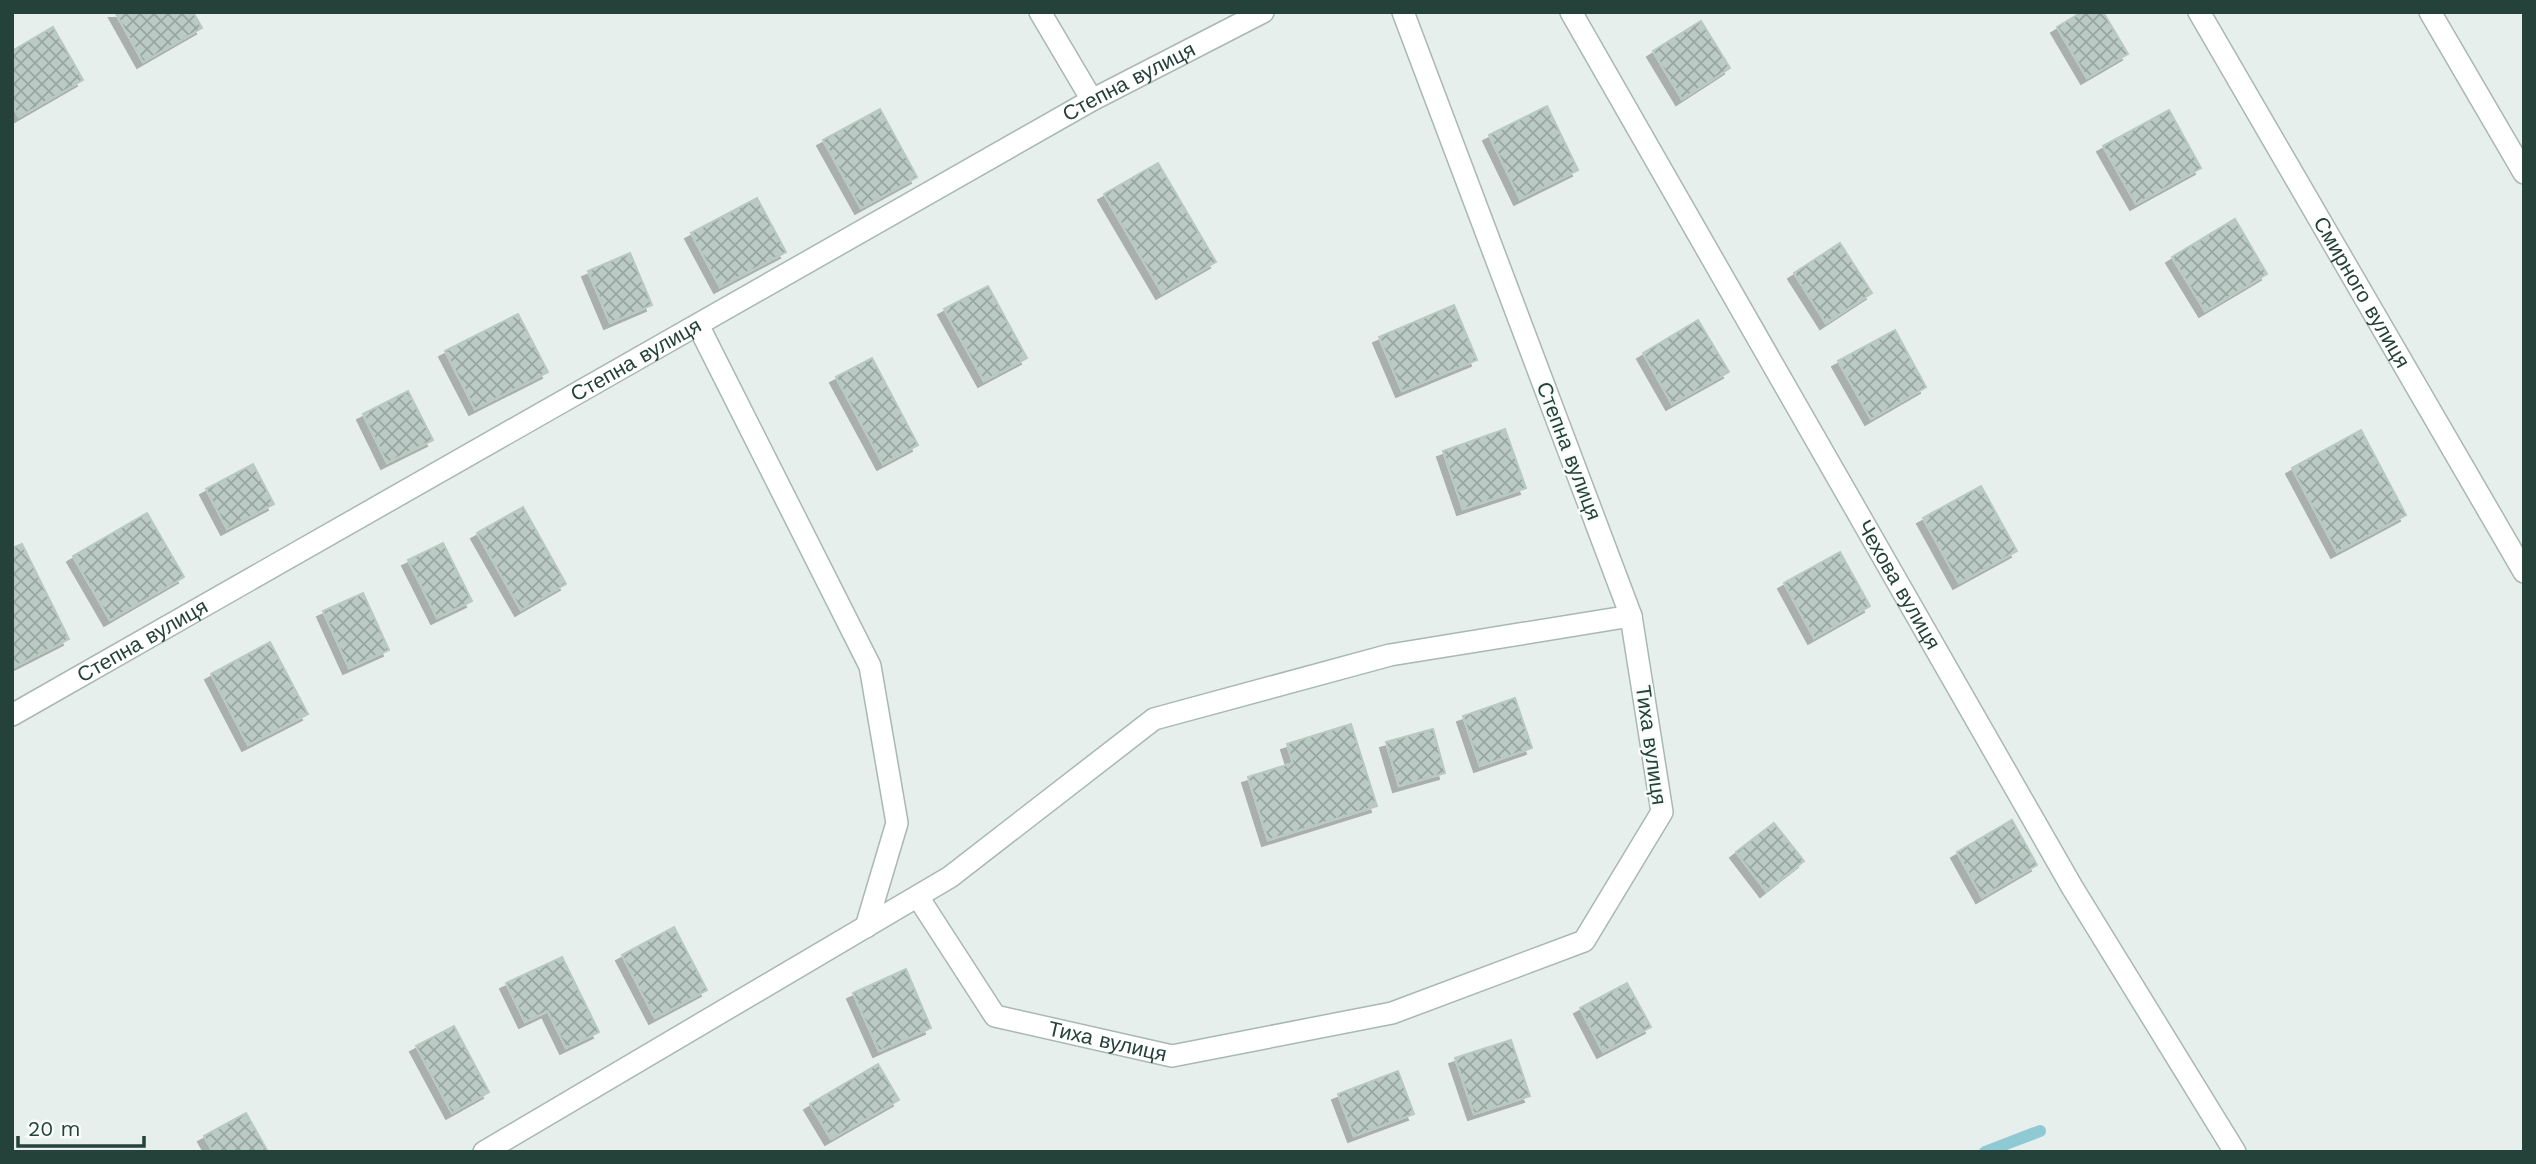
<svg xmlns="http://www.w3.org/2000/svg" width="2536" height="1164" font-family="'Work Sans',sans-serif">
  <defs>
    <pattern id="building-cross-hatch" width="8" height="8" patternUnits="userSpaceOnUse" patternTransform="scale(1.75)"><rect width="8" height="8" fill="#bbcac4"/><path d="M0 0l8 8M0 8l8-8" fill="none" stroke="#98a6a0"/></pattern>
    <filter id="shadow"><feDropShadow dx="-6" dy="6" stdDeviation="0" flood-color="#0004"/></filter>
  </defs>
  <rect width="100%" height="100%" fill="#e6efeb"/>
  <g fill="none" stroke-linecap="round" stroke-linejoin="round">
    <path stroke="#8ec9d4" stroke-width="12" d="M 1985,1152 L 2040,1131"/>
  </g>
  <path fill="url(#building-cross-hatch)" stroke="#b8c9c2" stroke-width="2" filter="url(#shadow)" d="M 115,12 L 193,12 L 202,28 L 143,62 Z
    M 2082,12 L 2103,12 L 2128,54 L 2087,78 L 2057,27 Z
    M 1701,21 L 1730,68 L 1682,99 L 1653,51 Z
    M 53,27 L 83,80 L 19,117 L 12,105 L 12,51 Z
    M 1547,106 L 1578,170 L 1520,199 L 1489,135 Z
    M 880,109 L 917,177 L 861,208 L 823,140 Z
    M 2169,110 L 2201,168 L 2136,204 L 2103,146 Z
    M 1158,163 L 1216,262 L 1162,293 L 1104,194 Z
    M 757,198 L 786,252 L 720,287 L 691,233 Z
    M 2235,219 L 2267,274 L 2205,311 L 2172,257 Z
    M 1840,243 L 1872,293 L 1826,323 L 1794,273 Z
    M 630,253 L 652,305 L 610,323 L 588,271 Z
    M 988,286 L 1027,358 L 984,381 L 944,309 Z
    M 1454,305 L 1477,360 L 1402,391 L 1379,337 Z
    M 518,314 L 548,372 L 475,409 L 445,351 Z
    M 1698,320 L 1729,372 L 1672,404 L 1643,353 Z
    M 1895,330 L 1926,387 L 1871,419 L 1838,361 Z
    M 872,358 L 918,445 L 883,464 L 836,377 Z
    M 408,391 L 433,440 L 387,463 L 363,414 Z
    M 1505,429 L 1526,488 L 1463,509 L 1443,451 Z
    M 2361,430 L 2406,515 L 2337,552 L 2292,468 Z
    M 253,464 L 274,504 L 227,529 L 206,489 Z
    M 1981,486 L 2017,551 L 1959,583 L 1923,518 Z
    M 523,507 L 566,584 L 521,610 L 477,533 Z
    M 147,513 L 184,577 L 110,620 L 73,556 Z
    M 443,543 L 472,601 L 437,618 L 408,560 Z
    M 22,544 L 69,639 L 12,668 L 12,548 Z
    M 1840,552 L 1870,606 L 1814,638 L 1784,583 Z
    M 363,593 L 389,650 L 349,668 L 323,611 Z
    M 270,642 L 308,714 L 248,745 L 211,674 Z
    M 1515,698 L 1532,748 L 1480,766 L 1463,716 Z
    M 1351,724 L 1377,806 L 1268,840 L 1248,777 L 1293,763 L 1287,744 Z
    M 1433,729 L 1445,773 L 1399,786 L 1386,742 Z
    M 2012,820 L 2037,865 L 1982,897 L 1957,852 Z
    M 1774,823 L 1804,861 L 1766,891 L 1736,852 Z
    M 674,927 L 707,990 L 655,1018 L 622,955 Z
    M 562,957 L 599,1032 L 566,1048 L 548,1011 L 525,1022 L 506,983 Z
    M 906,969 L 931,1028 L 879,1051 L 853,993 Z
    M 1627,983 L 1651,1027 L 1603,1052 L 1580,1008 Z
    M 454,1026 L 489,1092 L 452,1113 L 416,1046 Z
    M 1511,1040 L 1530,1096 L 1474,1114 L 1455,1058 Z
    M 878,1064 L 899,1100 L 831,1139 L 810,1104 Z
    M 1398,1071 L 1414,1114 L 1354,1136 L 1338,1094 Z
    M 246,1113 L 267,1150 L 263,1152 L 213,1152 L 204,1136 Z"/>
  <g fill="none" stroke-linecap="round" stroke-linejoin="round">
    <g stroke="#a8b8b2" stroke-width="24">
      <g id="minor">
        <path d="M 1040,12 L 1092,100"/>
        <path id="s1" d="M 1571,12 L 2072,887 L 2235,1152"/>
        <path id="s2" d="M 2199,12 L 2524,572"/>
        <path d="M 2430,12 L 2524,173"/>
        <path d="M 698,325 L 870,666 L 897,823 L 866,927"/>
        <path id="s3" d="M 12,715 L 1092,100 L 1263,12"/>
        <path id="s4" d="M 918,897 L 995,1016 L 1172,1056 L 1392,1013 L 1584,941 L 1662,812 L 1631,616 L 1403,12"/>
        <path d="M 484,1152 L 950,877 L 1154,719 L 1390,655 L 1631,616"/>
      </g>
    </g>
    <use href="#minor" stroke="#fff" stroke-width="21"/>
  </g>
  <g text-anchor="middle" stroke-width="5" stroke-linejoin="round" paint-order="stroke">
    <g font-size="21" fill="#24423a" stroke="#f7fbf9">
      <text dy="7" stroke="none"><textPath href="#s3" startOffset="1284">Степна вулиця</textPath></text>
      <text dy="7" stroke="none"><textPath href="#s2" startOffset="324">Смирного вулиця</textPath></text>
      <text dy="7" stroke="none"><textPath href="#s3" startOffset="718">Степна вулиця</textPath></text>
      <text transform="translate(1569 451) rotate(69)" y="7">Степна вулиця</text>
      <text dy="7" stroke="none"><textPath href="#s1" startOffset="660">Чехова вулиця</textPath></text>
      <text dy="7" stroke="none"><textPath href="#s3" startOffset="150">Степна вулиця</textPath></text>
      <text transform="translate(1651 745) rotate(82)" y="7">Тиха вулиця</text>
      <text dy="7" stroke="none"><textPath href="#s4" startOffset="257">Тиха вулиця</textPath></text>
    </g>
  </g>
  <rect width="2536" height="1164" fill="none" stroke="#24423a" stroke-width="28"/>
  <path d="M18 1136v10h126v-10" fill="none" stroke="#24423a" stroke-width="3.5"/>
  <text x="28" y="1136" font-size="21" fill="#24423a" stroke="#f7fbf9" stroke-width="5" paint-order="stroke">20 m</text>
</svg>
